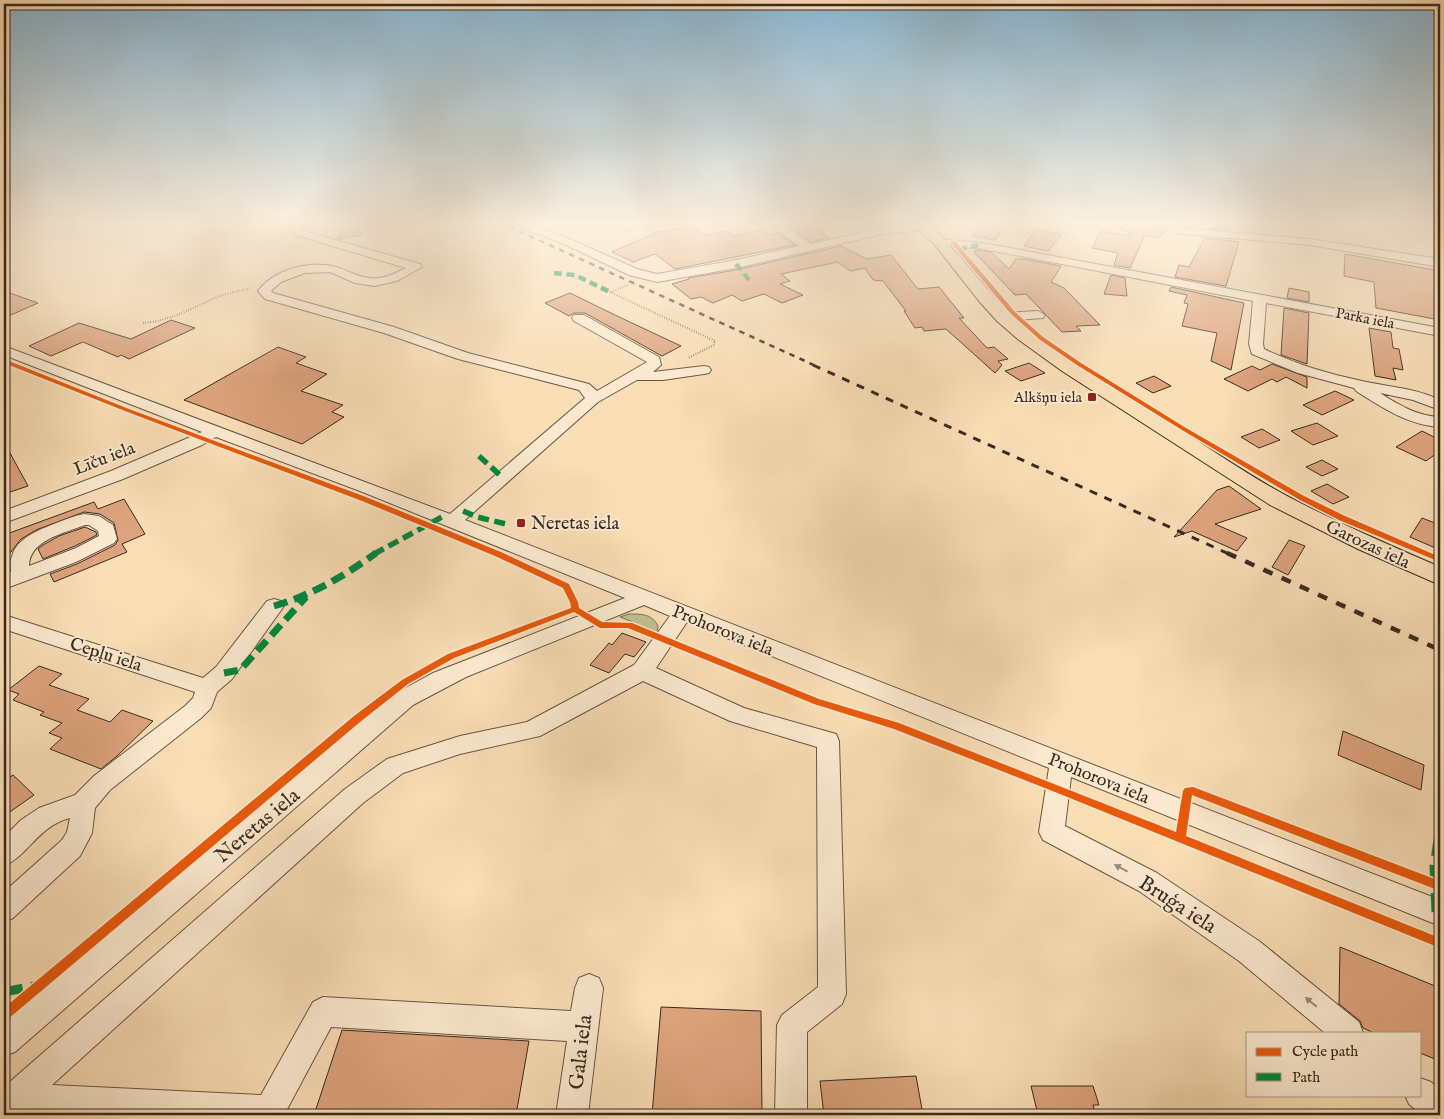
<svg xmlns="http://www.w3.org/2000/svg" width="1444" height="1119" font-family="'IM FELL English',serif">
  <rect width="100%" height="100%" fill="#f9ddb5"/>
  <filter id="stains"><feTurbulence type="fractalNoise" baseFrequency=".004" numOctaves="4"/><feColorMatrix values="0 0 0 0 .2 0 0 0 0 .09 0 0 0 0 .02 0 0 0 .5 -.17"/></filter>
  <radialGradient id="worn" r=".72"><stop offset=".6" stop-color="#630" stop-opacity="0"/><stop offset="1" stop-color="#630" stop-opacity=".3"/></radialGradient>
  <path fill="#bfc08c" stroke="#7c7556" d="M 629,614 C 642,614 652,614 658,626 L 657,632 L 620,617 Z"/>
  <path fill="#dda37d" stroke="#382a1f" d="M 345,222 L 351,222 L 362,235 L 338,239 Z
    M 1123,222 L 1150,224 L 1170,225 L 1159,238 L 1145,235 L 1130,268 L 1114,265 L 1118,253 L 1092,248 L 1101,231 L 1131,236 L 1128,232 L 1121,230 Z
    M 1213,222 L 1225,222 L 1228,230 L 1209,229 Z
    M 982,223 L 1004,227 L 995,240 L 972,236 Z
    M 810,225 L 829,238 L 811,242 L 793,229 Z
    M 692,227 L 705,236 L 726,231 L 734,236 L 763,230 L 770,235 L 778,233 L 795,245 L 675,269 L 655,254 L 633,262 L 612,252 L 657,232 Z
    M 1036,229 L 1062,234 L 1048,251 L 1024,246 Z
    M 1205,238 L 1239,242 L 1226,286 L 1175,277 L 1179,265 L 1189,267 Z
    M 841,246 L 867,259 L 891,255 L 918,289 L 939,287 L 964,318 L 959,318 L 987,348 L 994,347 L 1008,359 L 998,361 L 1002,365 L 995,373 L 946,329 L 924,331 L 922,327 L 915,328 L 904,311 L 906,311 L 883,281 L 873,280 L 865,268 L 850,271 L 838,262 L 781,274 L 790,281 L 780,284 L 803,295 L 782,303 L 764,294 L 742,301 L 732,295 L 713,303 L 701,297 L 691,299 L 672,284 L 689,279 L 688,278 L 736,270 Z
    M 976,250 L 991,252 L 1009,269 L 1016,259 L 1024,259 L 1061,266 L 1051,282 L 1064,288 L 1100,325 L 1076,326 L 1081,331 L 1062,332 L 1026,294 L 1015,295 L 974,252 Z
    M 1345,254 L 1440,271 L 1440,320 L 1376,308 L 1374,282 L 1344,276 Z
    M 1111,275 L 1125,278 L 1127,296 L 1104,294 Z
    M 1171,287 L 1244,303 L 1231,370 L 1211,361 L 1217,333 L 1182,326 L 1188,304 L 1184,303 L 1187,295 L 1169,291 Z
    M 1289,288 L 1309,292 L 1309,302 L 1287,298 Z
    M 4,291 L 38,303 L 4,318 Z
    M 570,293 L 615,315 L 681,346 L 662,356 L 585,313 L 574,313 L 569,316 L 545,303 Z
    M 1284,308 L 1309,313 L 1307,364 L 1281,355 Z
    M 171,320 L 195,328 L 129,359 L 121,355 L 118,357 L 83,342 L 51,356 L 29,346 L 79,323 L 131,339 Z
    M 1369,328 L 1391,332 L 1393,348 L 1399,349 L 1403,370 L 1393,368 L 1396,380 L 1375,376 Z
    M 278,347 L 306,357 L 296,363 L 327,374 L 301,391 L 343,405 L 332,412 L 344,417 L 302,444 L 184,400 Z
    M 1029,363 L 1045,373 L 1021,381 L 1005,371 Z
    M 1272,364 L 1307,377 L 1307,388 L 1286,377 L 1277,382 L 1272,379 L 1248,391 L 1224,379 L 1252,366 L 1260,370 Z
    M 1154,376 L 1171,386 L 1153,393 L 1136,383 Z
    M 1335,391 L 1354,400 L 1322,415 L 1303,405 Z
    M 1317,423 L 1338,436 L 1313,445 L 1291,431 Z
    M 1262,429 L 1280,440 L 1259,448 L 1241,437 Z
    M 1422,431 L 1440,440 L 1440,451 L 1426,461 L 1396,447 Z
    M 4,442 L 28,486 L 4,494 Z
    M 1322,460 L 1338,469 L 1322,476 L 1306,467 Z
    M 1327,484 L 1349,497 L 1333,504 L 1311,491 Z
    M 1229,486 L 1261,509 L 1215,524 L 1247,538 L 1237,551 L 1192,531 L 1174,537 L 1217,490 Z
    M 124,499 L 145,534 L 122,544 L 127,552 L 54,582 L 50,574 L 77,564 L 115,545 L 118,540 L 114,523 L 100,514 L 84,512 L 36,530 L 21,539 L 11,552 L 4,555 L 4,535 L 94,502 L 98,509 Z
    M 1422,518 L 1440,525 L 1440,550 L 1410,537 Z
    M 85,527 L 96,532 L 97,535 L 75,546 L 43,559 L 38,549 L 43,545 L 59,536 Z
    M 1289,540 L 1305,546 L 1288,575 L 1272,567 Z
    M 622,633 L 646,642 L 634,657 L 625,654 L 609,673 L 590,665 L 609,643 L 612,645 Z
    M 39,666 L 62,674 L 49,685 L 89,699 L 77,710 L 110,722 L 122,710 L 153,721 L 117,756 L 101,769 L 50,749 L 62,738 L 49,733 L 62,723 L 40,715 L 44,712 L 13,700 L 19,694 L 8,690 Z
    M 1343,731 L 1424,765 L 1421,790 L 1338,755 Z
    M 13,775 L 34,795 L 4,816 L 4,781 Z
    M 1340,947 L 1440,988 L 1440,1061 L 1420,1053 L 1420,1033 L 1374,1033 L 1363,1028 L 1360,1021 L 1339,1004 Z
    M 661,1007 L 761,1011 L 762,1115 L 652,1115 Z
    M 342,1030 L 529,1041 L 516,1115 L 314,1115 Z
    M 916,1076 L 923,1115 L 824,1115 L 820,1081 Z
    M 1031,1086 L 1093,1086 L 1099,1105 L 1093,1105 L 1096,1115 L 1038,1115 Z"/>
  <g fill="none" stroke-linecap="round" stroke-linejoin="round">
    <g stroke="#685744" stroke-width="2">
      <path id="minor" d="M 285,222 L 296,222 L 304,231 L 420,264 L 422,267 L 397,281 L 374,286 L 355,283 L 330,272 L 305,273 L 281,282 L 271,291 L 273,293 L 394,327 L 468,353 L 589,384 L 597,391 L 647,362 L 574,321 L 572,318 L 574,315 L 584,315 L 659,357 L 661,365 L 653,372 L 704,366 L 709,367 L 711,370 L 709,373 L 704,374 L 663,380 L 637,380 L 598,402 L 465,520 L 1440,900 L 1440,926 L 1071,777 L 1065,826 L 1157,873 L 1259,941 L 1359,1022 L 1363,1033 L 1325,1033 L 1239,961 L 1139,891 L 1043,840 L 1039,832 L 1049,768 L 687,622 L 656,668 L 744,708 L 836,734 L 839,741 L 846,994 L 842,1004 L 807,1032 L 807,1115 L 775,1115 L 777,1025 L 782,1015 L 818,987 L 817,747 L 730,721 L 643,681 L 540,736 L 460,754 L 403,773 L 363,803 L 52,1085 L 261,1095 L 313,1002 L 323,997 L 571,1011 L 575,988 L 579,978 L 589,974 L 599,978 L 603,988 L 588,1115 L 556,1115 L 567,1041 L 331,1027 L 284,1115 L 4,1115 L 4,1087 L 345,789 L 387,759 L 460,736 L 527,722 L 634,665 L 670,616 L 644,605 L 466,677 L 413,705 L 15,1052 L 4,1056 L 4,1022 L 382,704 L 398,692 L 433,673 L 625,598 L 360,491 L 216,437 L 202,445 L 123,479 L 4,523 L 4,511 L 111,471 L 202,432 L 4,355 L 4,346 L 450,514 L 585,398 L 579,390 L 458,359 L 384,333 L 265,299 L 258,291 C 274,269 310,260 336,267 C 347,270 357,277 369,278 C 382,280 394,274 406,268 L 296,235 Z
        M 511,222 L 525,222 L 572,240 L 637,269 L 657,274 L 736,260 L 799,246 L 766,222 L 778,222 L 811,244 L 883,228 L 924,224 L 930,227 L 924,230 L 883,234 L 736,268 L 657,282 L 629,275 L 564,244 L 512,224 Z
        M 631,222 L 651,222 L 650,224 L 625,229 L 619,226 L 621,224 Z
        M 1178,228 L 1310,239 L 1440,259 L 1440,267 L 1310,245 L 1174,233 L 1172,231 L 1174,229 Z
        M 940,239 L 983,243 L 1440,328 L 1440,336 L 1266,303 L 1263,344 L 1264,349 C 1295,364 1328,374 1362,381 C 1388,387 1416,388 1440,400 L 1440,410 L 1413,400 L 1380,393 C 1399,405 1417,416 1440,417 L 1440,427 C 1408,425 1383,408 1356,391 L 1354,388 L 1298,373 L 1252,354 L 1249,344 L 1253,301 L 983,249 L 936,244 L 934,242 L 936,240 Z
        M 1038,311 L 1045,315 L 1043,318 L 1003,321 L 996,317 L 1003,313 Z
        M 84,514 L 99,516 L 113,525 L 117,539 L 114,543 L 76,562 L 4,589 L 4,575 L 11,572 C 7,543 31,533 54,524 C 64,520 74,516 84,514 ZM 85,525 L 89,525 L 98,531 L 99,536 L 76,548 L 29,566 C 29,540 65,533 85,525 Z
        M 274,599 L 281,601 L 284,606 L 232,679 L 217,692 L 211,708 L 201,718 L 110,790 L 95,808 L 92,833 L 80,856 L 13,918 L 4,922 L 4,892 L 62,840 L 67,832 L 70,818 C 38,826 28,856 4,866 L 4,837 L 21,820 L 39,808 L 75,795 L 94,776 L 185,706 L 193,698 L 195,692 L 4,629 L 4,615 L 203,678 L 216,667 L 267,601 Z
        M 1420,1078 L 1431,1082 L 1440,1090 L 1440,1115 L 1422,1115 L 1409,1104 L 1405,1095 L 1420,1095 Z"/>
    </g>
    <g stroke="#382a1f" stroke-width="2">
      <path id="major" d="M 911,222 L 926,222 C 963,255 990,298 1029,331 C 1067,362 1111,386 1152,412 C 1197,439 1240,471 1287,496 C 1336,522 1389,545 1440,567 L 1440,585 L 1358,549 L 1270,505 L 1062,371 L 1019,340 L 997,321 L 979,301 L 935,245 Z"/>
    </g>
    <path stroke="#382a1f" stroke-width="2" stroke-dasharray="0.5 2" stroke-linecap="butt" d="M 610,292 L 715,341 L 714,345 L 688,358
      M 611,292 L 628,285
      M 143,323 L 158,321 L 180,314 L 219,296 L 251,288"/>
    <use href="#minor" fill="#fbe9cf" fill-rule="evenodd"/>
    <use href="#major" fill="#f9ddb5" fill-rule="evenodd"/>
    <path stroke="#382a1f" stroke-width="2.5" stroke-dasharray="5.5 5.5" stroke-linecap="butt" d="M 499,222 L 816,366
      M 1423,222 L 1440,223"/>
    <path stroke="#382a1f" stroke-width="3" stroke-dasharray="8 8" stroke-linecap="butt" d="M 813,365 L 1229,554"/>
    <path stroke="#382a1f" stroke-width="4.5" stroke-dasharray="10 10" stroke-linecap="butt" d="M 1227,553 L 1440,650"/>
    <path stroke="#00873e" stroke-width="4.5" stroke-dasharray="8 4.5" stroke-linecap="butt" d="M 960,251 L 964,248 L 978,245
      M 736,264 L 750,281
      M 554,273 L 575,275 L 610,292"/>
    <path stroke="#00873e" stroke-width="5.5" stroke-dasharray="11 5.5" stroke-linecap="butt" d="M 479,456 L 502,477
      M 463,511 L 477,517 L 506,524
      M 374,554 L 442,517"/>
    <path stroke="#00873e" stroke-width="7" stroke-dasharray="14 7" stroke-linecap="butt" d="M 274,606 C 310,596 346,575 376,553
      M 224,673 L 240,670 L 306,597"/>
    <path stroke="#00873e" stroke-width="9" stroke-dasharray="19 9" stroke-linecap="butt" d="M 1436,912 L 1434,867 L 1440,826
      M 4,992 L 34,986"/>
    <g stroke="#fbe9cf" stroke-width="3">
      <path id="cycleway" d="M 951,241 L 955,241 L 1015,312 L 1043,337 L 1081,363 L 1186,428 L 1304,496 L 1345,516 L 1440,557 L 1440,562 L 1339,520 L 1300,500 L 1182,430 L 1077,365 L 1039,339 L 1011,314 L 951,243 Z
        M 4,359 L 129,409 L 366,497 L 501,552 L 569,584 L 578,602 L 579,608 L 602,622 L 632,623 L 819,699 L 899,723 L 1176,832 L 1183,791 L 1185,788 L 1193,787 L 1440,881 L 1440,891 L 1192,795 L 1186,836 L 1440,938 L 1440,948 L 1055,792 L 894,729 L 814,704 L 628,628 L 600,628 L 574,612 L 454,658 L 408,684 L 360,722 L 8,1019 L 4,1021 L 4,1008 L 354,716 L 402,680 L 448,654 L 571,608 L 570,602 L 563,588 L 495,556 L 362,501 L 125,411 L 4,363 Z"/>
    </g>
    <use href="#cycleway" fill="#e8590c" fill-rule="evenodd"/>
  </g>
  <defs><path id="oneway-solid" d="M-6-.8H1V-3.2L6.5 0L1 3.2V.8H-6Z" transform="scale(1.25)"/></defs>
  <g fill="#9a8a77">
    <use href="#oneway-solid" transform="translate(1121 868) rotate(-152)"/>
    <use href="#oneway-solid" transform="translate(1311 1002) rotate(-140)"/>
  </g>
  <linearGradient id="sky" x2="0" y2="1"><stop stop-color="#8ab7d3"/><stop offset="0.59" stop-color="#fcf0de"/><stop offset="1" stop-color="#fcf0de" stop-opacity="0"/></linearGradient>
  <rect width="1444" height="378" fill="url(#sky)"/>
  <g fill="#8f2418" stroke="#fbe9cf" stroke-width="2">
    <rect x="1087" y="392" width="10" height="10" rx="2.5"/>
    <rect x="516" y="518" width="10" height="10" rx="2.5"/>
  </g>
  <g text-anchor="middle" stroke-width="4" stroke-linejoin="round" paint-order="stroke">
    <g font-size="15" fill="#382a1f" stroke="#fbe9cf">
      <text transform="translate(1365 318) rotate(11)" y="5">Parka iela</text>
    </g>
    <g font-size="15" fill="#382a1f" stroke="#fbe9cf" text-anchor="end">
      <text x="1082" y="402">Alkšņu iela</text>
    </g>
    <g font-size="18" fill="#382a1f" stroke="#fbe9cf">
      <text transform="translate(104 458) rotate(-21)" y="6">Līču iela</text>
      <text transform="translate(1368 544) rotate(25)" y="6">Garozas iela</text>
      <text transform="translate(723 630) rotate(22)" y="6">Prohorova iela</text>
      <text transform="translate(106 654) rotate(18)" y="6">Cepļu iela</text>
      <text transform="translate(1099 778) rotate(22)" y="6">Prohorova iela</text>
    </g>
    <g font-size="18" fill="#382a1f" stroke="#fbe9cf" text-anchor="start">
      <text x="531" y="529">Neretas iela</text>
    </g>
    <g font-size="21" fill="#382a1f" stroke="#fbe9cf">
      <text transform="translate(257 825) rotate(-40)" y="7">Neretas iela</text>
      <text transform="translate(1178 904) rotate(33)" y="7">Bruģa iela</text>
      <text transform="translate(580 1052) rotate(-83)" y="7">Gala iela</text>
    </g>
  </g>
  <rect width="1444" height="1119" fill="none" stroke="#f9ddb5" stroke-width="20"/>
  <rect x="5" y="5" width="1434" height="1109" fill="none" stroke="#382a1f" stroke-width="2.5"/>
  <rect x="10" y="10" width="1424" height="1099" fill="none" stroke="#382a1f"/>
  <rect x="1246" y="1032" width="175" height="65" fill="#fbe9cf" stroke="#ad9d89"/>
  <rect x="1256" y="1048" width="25" height="8" fill="#e8590c" stroke="#ad9d89"/>
  <text x="1292" y="1056" font-size="15" fill="#382a1f">Cycle path</text>
  <rect x="1256" y="1073" width="25" height="8" fill="#00873e" stroke="#ad9d89"/>
  <text x="1292" y="1082" font-size="15" fill="#382a1f">Path</text>
  <rect width="100%" height="100%" filter="url(#stains)"/>
  <rect width="100%" height="100%" fill="url(#worn)"/>
</svg>
